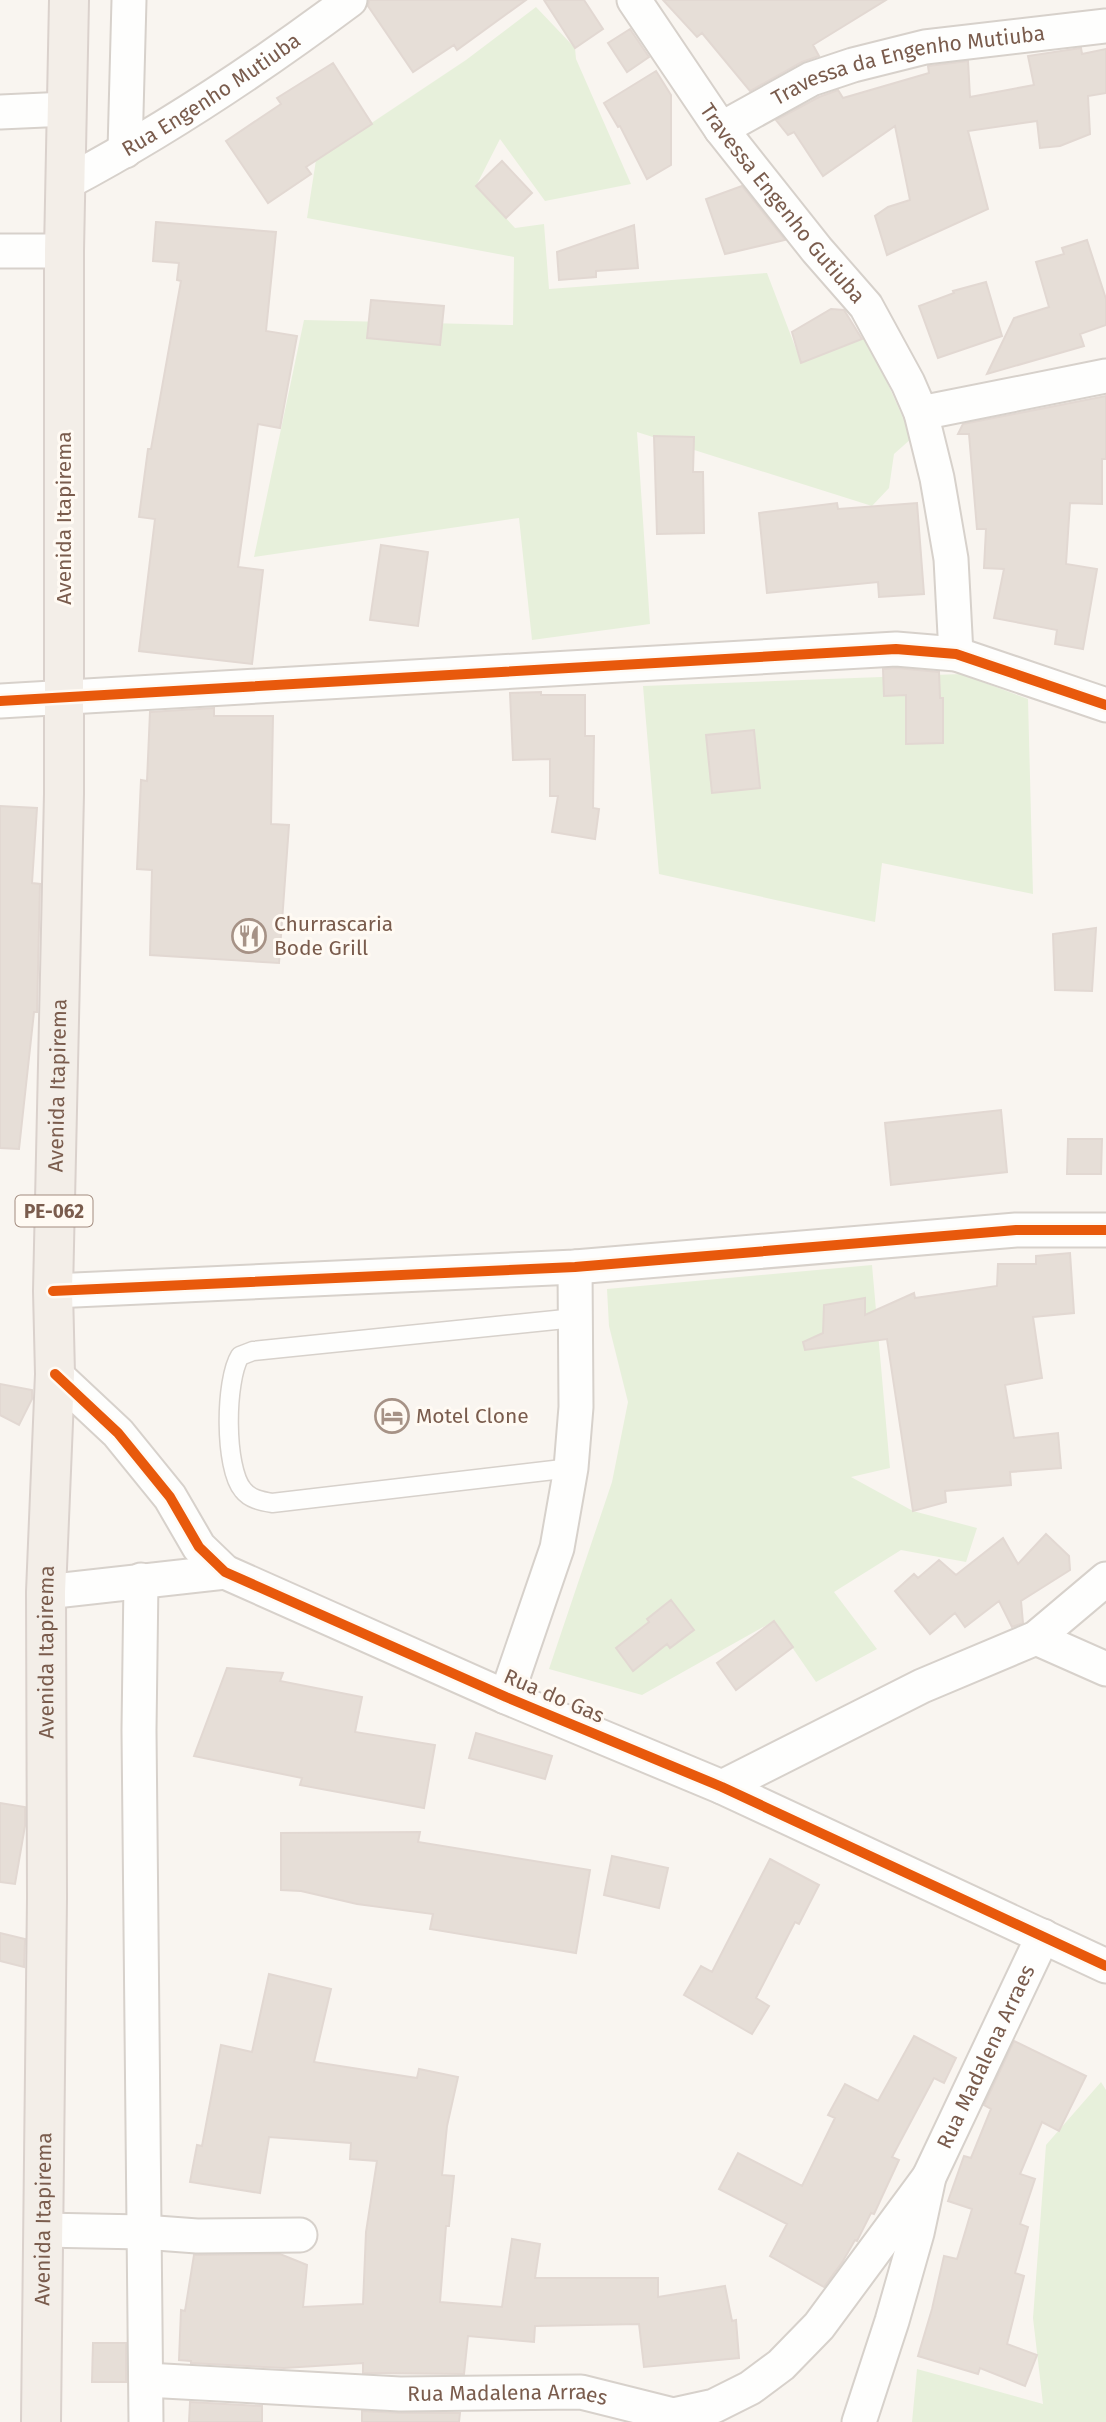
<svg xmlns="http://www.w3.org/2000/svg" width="1106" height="2422" font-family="'Fira Sans',sans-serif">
  <rect width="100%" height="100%" fill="#f9f5f0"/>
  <path fill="#e7f0db" d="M 536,7 L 575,48 L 576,59 L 631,184 L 545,201 L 500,139 L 476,186 L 515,228 L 544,224 L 549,289 L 767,273 L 801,362 L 867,337 L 912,438 L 894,454 L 889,488 L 872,506 L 637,432 L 650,624 L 532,640 L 519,518 L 254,557 L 304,320 L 513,325 L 514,257 L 307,218 L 316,160 L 466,60 Z
    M 961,674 L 1028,699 L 1033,894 L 882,863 L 875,922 L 659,874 L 643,686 Z
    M 872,1265 L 890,1468 L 851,1477 L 913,1511 L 977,1528 L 966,1562 L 901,1550 L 834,1592 L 877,1649 L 816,1682 L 774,1621 L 642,1695 L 549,1669 L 612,1482 L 628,1402 L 609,1326 L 607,1289 Z
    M 1101,2082 L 1106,2090 L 1106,2422 L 912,2422 L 917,2369 L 1043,2404 L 1033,2318 L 1046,2145 Z"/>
  <path fill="#e6ded7" stroke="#e2d8d2" stroke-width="2" d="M 369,0 L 526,0 L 457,50 L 454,45 L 413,72 L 368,6 Z
    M 544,0 L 584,0 L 603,29 L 575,48 Z
    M 663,0 L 886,0 L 813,45 L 819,56 L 802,62 L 750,91 L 702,33 L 697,37 Z
    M 630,29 L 649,57 L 627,72 L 608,43 Z
    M 1081,48 L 1082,54 L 1106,49 L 1106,93 L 1088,96 L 1090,134 L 1060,146 L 1040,148 L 1037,121 L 968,131 L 988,209 L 887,255 L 875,216 L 888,207 L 910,200 L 895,126 L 823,176 L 794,132 L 788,135 L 776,120 L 819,97 L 838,90 L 843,98 L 929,73 L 928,66 L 968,61 L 970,97 L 1034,85 L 1028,56 Z
    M 333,63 L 372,124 L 306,167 L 311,174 L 268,203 L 226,141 L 281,104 L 277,98 Z
    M 656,71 L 671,95 L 671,165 L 647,179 L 620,126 L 618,127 L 604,103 Z
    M 502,161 L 532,193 L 506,218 L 476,186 Z
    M 742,186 L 785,240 L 725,254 L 706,199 Z
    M 156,222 L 276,232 L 266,331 L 297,336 L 280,428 L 258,424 L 238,567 L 263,570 L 252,664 L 139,651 L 155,519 L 139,517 L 148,449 L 151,449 L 181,281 L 177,280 L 179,263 L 153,261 Z
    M 634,225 L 638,268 L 596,271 L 596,277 L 559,280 L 557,252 Z
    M 1087,240 L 1106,299 L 1106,325 L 1080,334 L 1084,346 L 987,374 L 1014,318 L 1049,307 L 1036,262 L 1064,254 L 1062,248 Z
    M 986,282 L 1002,336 L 938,358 L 919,306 L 954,293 L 953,291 Z
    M 371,300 L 444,306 L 440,345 L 367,338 Z
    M 831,309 L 844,310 L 862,339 L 801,363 L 792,332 Z
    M 1106,396 L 1106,459 L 1102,459 L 1102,504 L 1070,503 L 1066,564 L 1097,569 L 1083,649 L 1055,644 L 1057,630 L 994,618 L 1004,569 L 984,568 L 986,529 L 977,529 L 969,434 L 958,434 L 963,424 Z
    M 654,436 L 694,437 L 693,472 L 703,472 L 704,533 L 657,534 Z
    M 837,503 L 838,509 L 917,503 L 924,594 L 879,597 L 878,582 L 767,593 L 759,513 Z
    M 381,545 L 428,552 L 418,626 L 370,620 Z
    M 896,668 L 939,672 L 940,698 L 943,698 L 943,743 L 906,744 L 906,695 L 884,696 L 883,669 Z
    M 541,692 L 541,695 L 585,695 L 585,736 L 594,736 L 593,808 L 599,809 L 595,839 L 552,832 L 558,796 L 550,796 L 550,759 L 513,760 L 510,693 Z
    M 214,708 L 214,716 L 273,716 L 271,824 L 289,825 L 279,963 L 150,955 L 152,870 L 137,869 L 141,780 L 147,781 L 150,712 Z
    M 754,730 L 760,788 L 712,793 L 706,735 Z
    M 0,806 L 37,808 L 32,883 L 40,884 L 37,1012 L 34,1012 L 19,1149 L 0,1148 Z
    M 1096,928 L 1092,991 L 1055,990 L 1053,934 Z
    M 1001,1110 L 1007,1172 L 891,1185 L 885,1123 Z
    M 1068,1139 L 1102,1139 L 1101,1174 L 1067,1174 Z
    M 1070,1253 L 1074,1313 L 1033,1317 L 1042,1378 L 1005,1385 L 1014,1438 L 1058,1433 L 1061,1468 L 1010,1472 L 1011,1485 L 945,1491 L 946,1502 L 913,1511 L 887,1339 L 805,1350 L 803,1342 L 823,1333 L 824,1305 L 865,1298 L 865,1315 L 914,1293 L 915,1298 L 997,1286 L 998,1264 L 1036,1264 L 1036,1256 Z
    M 0,1384 L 32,1390 L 32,1399 L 19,1425 L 0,1415 Z
    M 1046,1534 L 1069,1556 L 1070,1570 L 1021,1601 L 1023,1623 L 1012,1627 L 999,1601 L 965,1627 L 955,1613 L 930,1634 L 895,1591 L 914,1574 L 918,1578 L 939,1560 L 956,1575 L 1003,1538 L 1018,1564 Z
    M 671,1600 L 694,1630 L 670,1648 L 667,1644 L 633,1671 L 616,1648 L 649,1622 L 647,1619 Z
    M 774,1621 L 793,1647 L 736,1690 L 717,1663 Z
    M 227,1668 L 283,1673 L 280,1681 L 362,1697 L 355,1732 L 435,1745 L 424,1808 L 300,1785 L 302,1778 L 194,1756 Z
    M 476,1733 L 552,1756 L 545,1779 L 469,1758 Z
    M 0,1803 L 25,1807 L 25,1826 L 15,1884 L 0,1882 Z
    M 420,1832 L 418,1842 L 590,1870 L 576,1953 L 430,1929 L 433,1914 L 357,1904 L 301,1891 L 281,1890 L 281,1833 Z
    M 612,1856 L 668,1868 L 659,1908 L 604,1895 Z
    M 770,1859 L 819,1885 L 799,1924 L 795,1922 L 756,1998 L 769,2006 L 752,2034 L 684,1995 L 701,1966 L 712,1972 Z
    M 0,1933 L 25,1939 L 24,1967 L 0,1961 Z
    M 269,1974 L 331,1989 L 314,2062 L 417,2078 L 419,2069 L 458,2077 L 447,2126 L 442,2175 L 454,2176 L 449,2226 L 446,2226 L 440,2302 L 502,2307 L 512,2239 L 540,2244 L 535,2278 L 658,2278 L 658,2297 L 725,2286 L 732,2321 L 736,2320 L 739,2358 L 644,2367 L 639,2324 L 535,2326 L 534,2342 L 468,2336 L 464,2374 L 363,2373 L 363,2363 L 284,2368 L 191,2363 L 191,2361 L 179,2360 L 181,2310 L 185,2311 L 194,2255 L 280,2254 L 307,2265 L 303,2307 L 363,2304 L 366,2232 L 377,2161 L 350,2159 L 351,2143 L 269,2137 L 260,2193 L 190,2182 L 197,2145 L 202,2146 L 221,2045 L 252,2052 Z
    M 914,2036 L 956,2058 L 944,2083 L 934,2078 L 892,2157 L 899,2160 L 874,2214 L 871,2213 L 857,2241 L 855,2240 L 843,2261 L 824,2287 L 770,2256 L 787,2224 L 719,2189 L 738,2153 L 802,2186 L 835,2118 L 828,2115 L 845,2084 L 878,2101 Z
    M 1014,2041 L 1086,2076 L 1059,2131 L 1042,2122 L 1020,2174 L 1035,2179 L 1020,2224 L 1028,2227 L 1015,2273 L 1024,2276 L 1007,2344 L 1037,2355 L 1025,2386 L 980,2368 L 978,2374 L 918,2356 L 932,2309 L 944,2256 L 957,2259 L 972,2209 L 948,2201 L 964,2156 L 971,2158 L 991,2109 L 984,2105 Z
    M 93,2343 L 126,2343 L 126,2382 L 92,2382 Z
    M 190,2402 L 262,2406 L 262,2422 L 189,2422 Z
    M 362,2411 L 400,2413 L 460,2413 L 459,2422 L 362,2422 Z"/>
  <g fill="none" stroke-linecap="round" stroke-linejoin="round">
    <g stroke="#d7d1cb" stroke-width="21">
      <path id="service" d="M 571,1468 L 272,1503 C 261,1501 250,1499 243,1490 C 224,1468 225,1380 240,1356 L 253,1351 L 575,1318"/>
    </g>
    <g stroke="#d7d1cb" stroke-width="37">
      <g id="minor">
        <path id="s1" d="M 634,0 L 721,129 L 817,250 L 866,306 L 908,383 L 921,413 L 937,478 L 951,559 L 956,654"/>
        <path d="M 0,112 L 67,109"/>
        <path id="s2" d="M 721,129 L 811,79 L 853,65 L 925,47 L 1106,26"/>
        <path d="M 125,151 L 129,0"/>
        <path id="s3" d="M 66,183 C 166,130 259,68 350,0"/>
        <path d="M 0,251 L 64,251"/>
        <path d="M 921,413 L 1106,376"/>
        <path d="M 0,701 L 896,649 L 956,654 L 1106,705"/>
        <path d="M 53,1291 L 575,1267 L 1016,1230 L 1106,1230"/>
        <path d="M 55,1374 L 118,1433 L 170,1497 L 199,1547 L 225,1572 L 506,1697 L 722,1787 L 1106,1966"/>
        <path d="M 141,1580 L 139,1730 L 146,2422"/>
        <path d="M 46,1592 L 225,1572"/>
        <path d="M 1036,1638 L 1106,1669"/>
        <path d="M 506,1697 L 557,1548 L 571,1468 L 576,1407 L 575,1267"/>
        <path d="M 722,1787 L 922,1686 L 1036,1638 L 1106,1579"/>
        <path d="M 42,2230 L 143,2232 L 197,2236 L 300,2235"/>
        <path id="s4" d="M 146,2380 L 400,2394 L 581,2392 L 673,2415 L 714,2406 L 750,2388 L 781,2365 L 819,2326 L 929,2177"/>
        <path id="s5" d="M 859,2422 L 892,2321 L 917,2233 L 929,2177 L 1043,1936"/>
      </g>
    </g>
    <g stroke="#dad1cc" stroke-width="42">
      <g id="primary">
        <path id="s6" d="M 41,2422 L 47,1898 L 46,1592 L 55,1374 L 53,1291 L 64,794 L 64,251 L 69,0"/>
      </g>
    </g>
    <use href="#service" stroke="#fefefd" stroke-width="18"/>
    <use href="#minor" stroke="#fefefd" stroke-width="33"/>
    <use href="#primary" stroke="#f3eee8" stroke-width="38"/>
    <g stroke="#fffaf3" stroke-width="15">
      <path id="cycleway" d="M 0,701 L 896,649 L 956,654 L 1106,705
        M 53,1291 L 575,1267 L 1016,1230 L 1106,1230
        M 55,1374 L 118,1433 L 170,1497 L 199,1547 L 225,1572 L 506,1697 L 722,1787 L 1106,1966"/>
    </g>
    <use href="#cycleway" stroke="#e8590c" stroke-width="10"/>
  </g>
  <defs>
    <g id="restaurant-ring" transform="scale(1.75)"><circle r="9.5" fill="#fffaf3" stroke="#a69286" stroke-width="1.5"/><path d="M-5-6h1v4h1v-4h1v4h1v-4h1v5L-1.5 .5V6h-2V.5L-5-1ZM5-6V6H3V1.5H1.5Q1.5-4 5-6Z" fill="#a69286"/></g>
    <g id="hotel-ring" transform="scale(1.75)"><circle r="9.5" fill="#fffaf3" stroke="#a69286" stroke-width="1.5"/><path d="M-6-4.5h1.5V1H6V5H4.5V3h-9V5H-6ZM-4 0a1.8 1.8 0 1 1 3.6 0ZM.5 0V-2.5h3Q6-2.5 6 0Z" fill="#a69286"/></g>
  </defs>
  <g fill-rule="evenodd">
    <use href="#restaurant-ring" x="249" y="936"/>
    <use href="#hotel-ring" x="392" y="1416"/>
  </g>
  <g text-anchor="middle" stroke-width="6" stroke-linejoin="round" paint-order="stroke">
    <rect fill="#fffaf3" stroke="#a28b7f" stroke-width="2" x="15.5" y="1195.5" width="77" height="31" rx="5"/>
    <g font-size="19" font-weight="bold" fill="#7a5c4d">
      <text x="54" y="1218">PE-062</text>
    </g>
    <g font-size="21" fill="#7a5c4d" stroke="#fffaf3">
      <text dy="7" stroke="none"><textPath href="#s2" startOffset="201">Travessa da Engenho Mutiuba</textPath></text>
      <text dy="7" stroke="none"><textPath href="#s3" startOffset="170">Rua Engenho Mutiuba</textPath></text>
      <text dy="7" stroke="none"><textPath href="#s1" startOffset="252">Travessa Engenho Gutiuba</textPath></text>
      <text transform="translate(64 518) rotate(-90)" y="7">Avenida Itapirema</text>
      <text dy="7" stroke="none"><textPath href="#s6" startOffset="1337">Avenida Itapirema</textPath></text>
      <text dy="7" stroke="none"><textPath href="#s6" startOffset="770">Avenida Itapirema</textPath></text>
      <text transform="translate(554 1696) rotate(23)" y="7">Rua do Gas</text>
      <text dy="7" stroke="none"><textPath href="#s5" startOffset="388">Rua Madalena Arraes</textPath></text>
      <text dy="7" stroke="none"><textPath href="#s6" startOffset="203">Avenida Itapirema</textPath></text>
      <text dy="7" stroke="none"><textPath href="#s4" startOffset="362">Rua Madalena Arraes</textPath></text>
    </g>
    <g font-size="21" fill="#7a5c4d" stroke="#fffaf3" text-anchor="start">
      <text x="274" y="931">Churrascaria<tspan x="274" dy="24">Bode Grill</tspan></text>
      <text x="416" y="1423">Motel Clone</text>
    </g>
  </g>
</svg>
